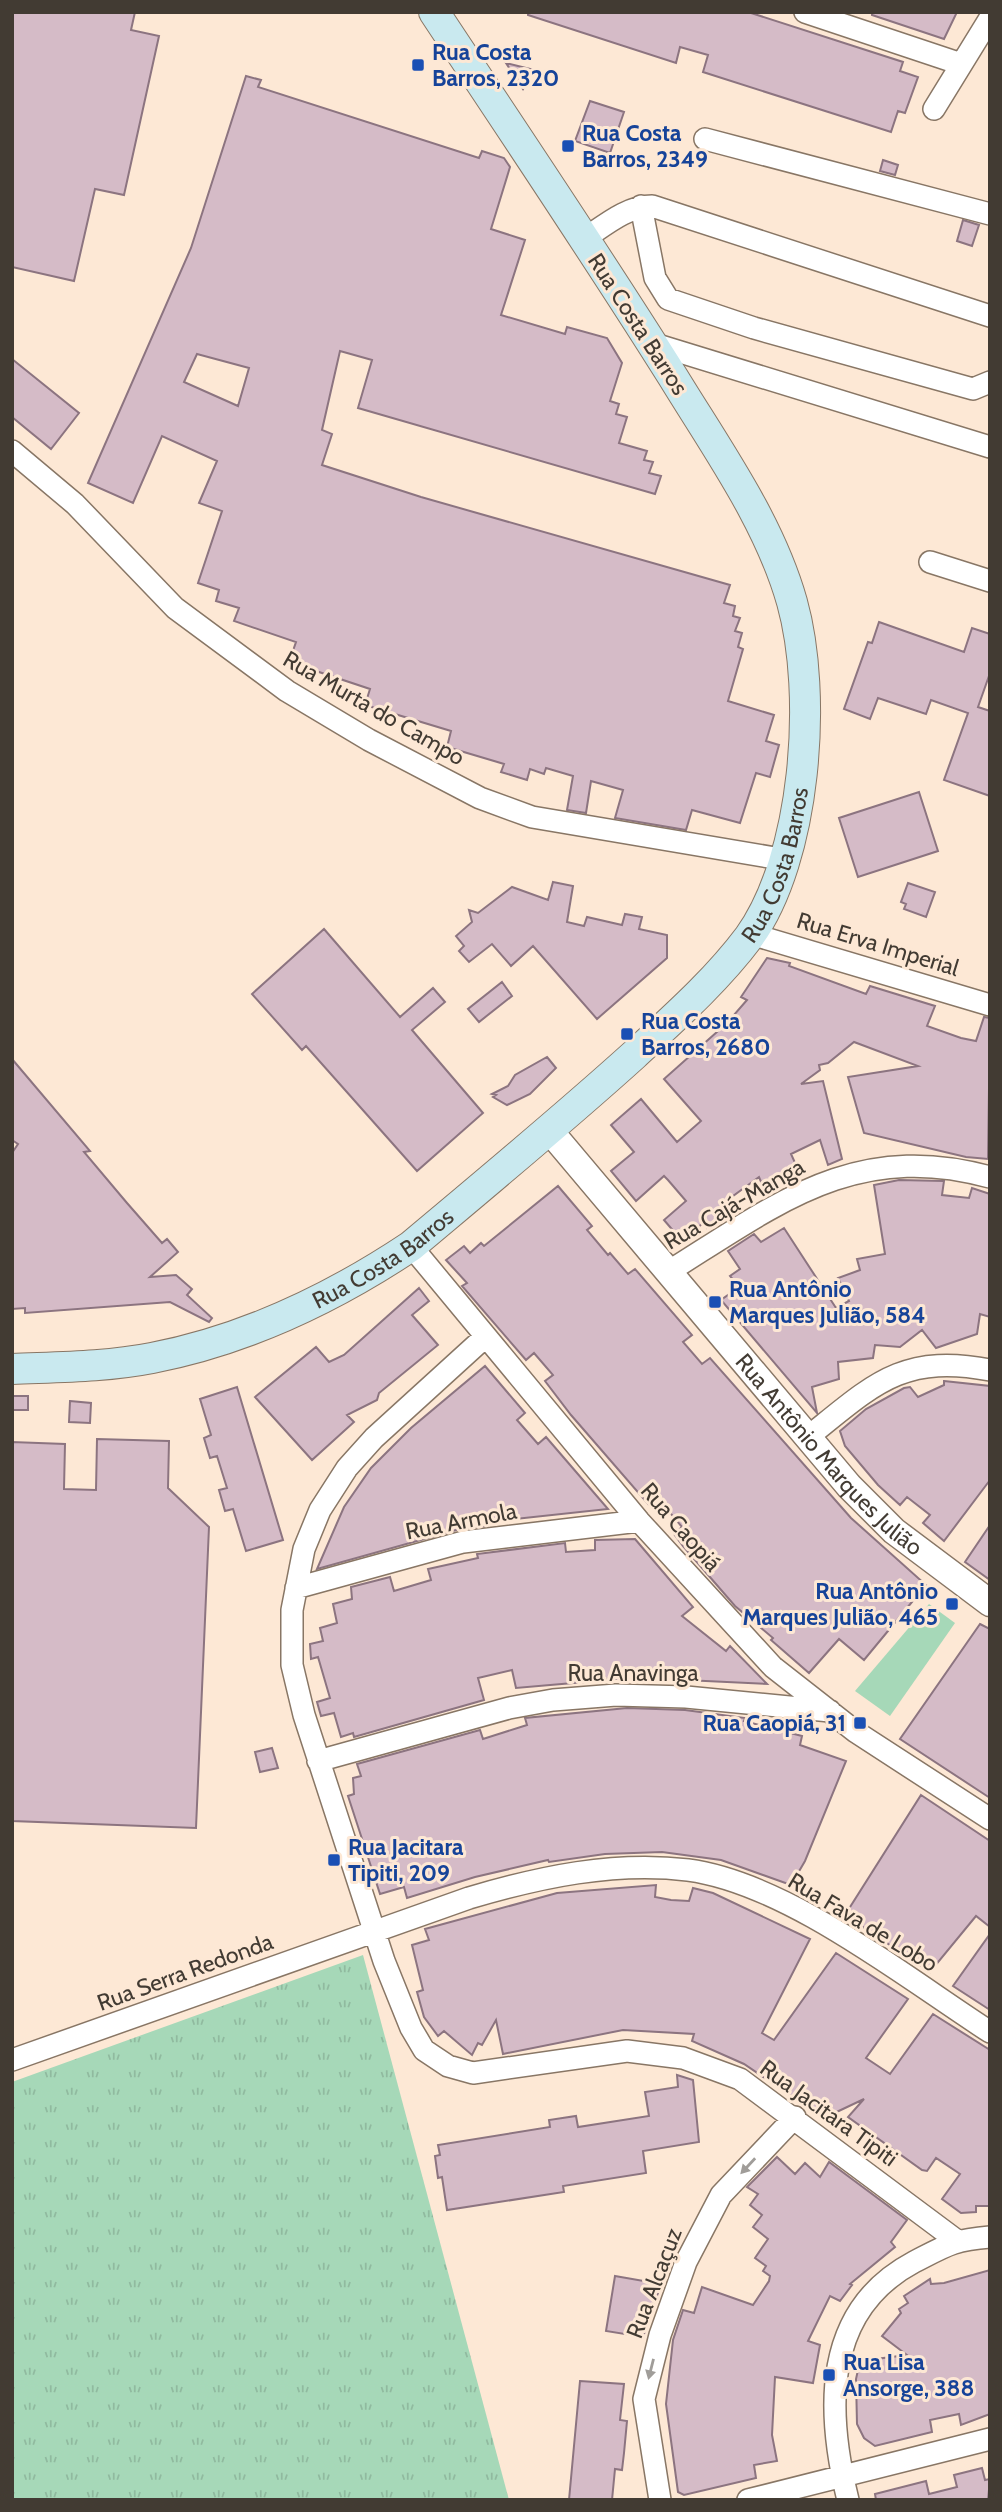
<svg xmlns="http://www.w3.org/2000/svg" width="1002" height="2512" font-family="Cabin,sans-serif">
  <defs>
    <pattern id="grass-tufts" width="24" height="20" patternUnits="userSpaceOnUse" patternTransform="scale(1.75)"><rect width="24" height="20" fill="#a6d8b8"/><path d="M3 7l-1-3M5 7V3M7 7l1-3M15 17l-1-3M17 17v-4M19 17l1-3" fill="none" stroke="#90ba9f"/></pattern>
  </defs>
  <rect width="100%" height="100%" fill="#fde8d5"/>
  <path fill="url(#grass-tufts)" d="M 363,1955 L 509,2500 L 12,2500 L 12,2082 Z"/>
  <path fill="#a6d8b8" d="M 929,1604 L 955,1623 L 890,1716 L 855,1691 Z"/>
  <path fill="#d5bbc7" stroke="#8c7480" stroke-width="2" fill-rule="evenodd" d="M 12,12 L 135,12 L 131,30 L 159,36 L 124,195 L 95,189 L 74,281 L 12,267 Z
    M 528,12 L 748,12 L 903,62 L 900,71 L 918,77 L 905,113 L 898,111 L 891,132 L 703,72 L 708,55 L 680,47 L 676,63 L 528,15 Z
    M 872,12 L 957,12 L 944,39 L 872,15 Z
    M 506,63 L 534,70 L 523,89 Z
    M 246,76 L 261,80 L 258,87 L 479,158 L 482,151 L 504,158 L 510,167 L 491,229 L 525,240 L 501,315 L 565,334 L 567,327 L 607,338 L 622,363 L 610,401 L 619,404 L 616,414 L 627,417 L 619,443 L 647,451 L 644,460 L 653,462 L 649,473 L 661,476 L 655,494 L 358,408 L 372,360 L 340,351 L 322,430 L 332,434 L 322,465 L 421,497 L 730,585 L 724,603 L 735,606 L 733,616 L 740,618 L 735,631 L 742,633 L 738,647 L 743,649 L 728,701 L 774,715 L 766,741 L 779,745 L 770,777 L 756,773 L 740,823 L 692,810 L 686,830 L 615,818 L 623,790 L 591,781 L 586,813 L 567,810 L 573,776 L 546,768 L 544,774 L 530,769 L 527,780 L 501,772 L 504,764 L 447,747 L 451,731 L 365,705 L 370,689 L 289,662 L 296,642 L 234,621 L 239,608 L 216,601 L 219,590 L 198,583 L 222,511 L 199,503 L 217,461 L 162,436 L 133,503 L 88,483 L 191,248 ZM 197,354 L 249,368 L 238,406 L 184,382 Z
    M 590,101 L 624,112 L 610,153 L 575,141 Z
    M 883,160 L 898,165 L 895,175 L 880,171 Z
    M 963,220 L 979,225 L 972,246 L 957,241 Z
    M 12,359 L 79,413 L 51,449 L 12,417 Z
    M 879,622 L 964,652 L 972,628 L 990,634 L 990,673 L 978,707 L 990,711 L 990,796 L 944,780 L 968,713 L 931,700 L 926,714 L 878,698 L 870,719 L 844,709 L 868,642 L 872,643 Z
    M 919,792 L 938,851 L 858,877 L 839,818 Z
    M 553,882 L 573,886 L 567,922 L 584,926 L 587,917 L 622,925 L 625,914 L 642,917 L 639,929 L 667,935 L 667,958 L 597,1019 L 533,946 L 511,966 L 492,944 L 469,962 L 459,951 L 464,946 L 456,936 L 472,922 L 469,910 L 478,913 L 512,887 L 548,900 Z
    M 908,883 L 935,892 L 926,917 L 904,909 L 906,904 L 901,902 Z
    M 324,929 L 400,1017 L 433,988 L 445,1002 L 412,1030 L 483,1113 L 417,1171 L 306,1046 L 302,1050 L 252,994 Z
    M 767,958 L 790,963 L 789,966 L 866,994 L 870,986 L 935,1006 L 927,1026 L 961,1038 L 976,1041 L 984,1017 L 990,1018 L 988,1159 L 966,1157 L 864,1133 L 848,1077 L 918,1066 L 854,1042 L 828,1063 L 819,1065 L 820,1070 L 801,1084 L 823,1081 L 842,1159 L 828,1165 L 820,1140 L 791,1154 L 801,1176 L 788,1182 L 783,1173 L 762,1184 L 759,1177 L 729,1199 L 737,1210 L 707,1228 L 703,1223 L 682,1241 L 664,1220 L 686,1201 L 668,1180 L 664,1176 L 636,1201 L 611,1171 L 634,1152 L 611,1125 L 641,1099 L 677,1142 L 701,1121 L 664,1079 L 727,1023 L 747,1000 L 741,997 Z
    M 502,982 L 512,996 L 479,1022 L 468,1009 Z
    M 547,1057 L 556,1068 L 530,1094 L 507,1105 L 493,1097 L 496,1095 L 492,1094 L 508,1086 L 515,1075 Z
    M 12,1059 L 90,1151 L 84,1152 L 127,1203 L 162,1243 L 167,1239 L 178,1252 L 150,1277 L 176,1275 L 192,1289 L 187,1295 L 212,1318 L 209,1322 L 170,1302 L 25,1313 L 25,1308 L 12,1309 L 12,1153 L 18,1144 L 12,1140 Z
    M 899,1180 L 944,1181 L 942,1195 L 969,1198 L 972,1188 L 990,1194 L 990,1317 L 980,1314 L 977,1334 L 936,1348 L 922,1330 L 900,1347 L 875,1345 L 873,1358 L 838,1362 L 839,1379 L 812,1387 L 817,1413 L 721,1300 L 739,1287 L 730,1276 L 740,1269 L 728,1251 L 754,1234 L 761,1242 L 784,1228 L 836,1308 L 849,1301 L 838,1278 L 860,1270 L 857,1259 L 885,1254 L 874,1185 Z
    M 558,1186 L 592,1226 L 587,1230 L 608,1255 L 610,1253 L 628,1274 L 635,1269 L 692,1335 L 683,1342 L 702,1364 L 710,1358 L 851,1518 L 926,1585 L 864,1660 L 839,1639 L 809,1673 L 771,1640 L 773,1638 L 735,1606 L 683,1546 L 674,1534 L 682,1527 L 662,1503 L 649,1505 L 571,1415 L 545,1381 L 553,1375 L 534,1353 L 526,1360 L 462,1286 L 467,1283 L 446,1260 L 464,1246 L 470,1253 L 481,1243 L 484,1246 Z
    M 419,1288 L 429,1301 L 412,1315 L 438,1345 L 379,1393 L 377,1400 L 347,1415 L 354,1422 L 312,1460 L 255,1397 L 316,1347 L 329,1362 L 344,1355 Z
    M 485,1366 L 525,1413 L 517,1420 L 538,1444 L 546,1437 L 608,1509 L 487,1522 L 488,1526 L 460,1529 L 317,1569 L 344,1507 L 371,1468 L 411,1428 Z
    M 944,1381 L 990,1386 L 990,1480 L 944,1541 L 923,1523 L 930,1515 L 907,1497 L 900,1505 L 878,1485 L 845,1446 L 840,1431 L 866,1409 L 904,1388 L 910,1387 L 918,1397 L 944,1385 Z
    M 237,1387 L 283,1540 L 246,1551 L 233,1509 L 225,1511 L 219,1490 L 227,1488 L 217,1456 L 210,1458 L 204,1438 L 211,1435 L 200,1399 Z
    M 12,1396 L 28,1396 L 28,1410 L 12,1410 Z
    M 70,1401 L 91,1403 L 90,1423 L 69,1422 Z
    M 97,1439 L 169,1441 L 168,1488 L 209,1527 L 196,1828 L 12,1821 L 12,1442 L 65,1444 L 64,1489 L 96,1490 Z
    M 990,1525 L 990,1580 L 965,1562 Z
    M 635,1539 L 693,1607 L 682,1616 L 726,1651 L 730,1646 L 767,1684 L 642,1678 L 596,1679 L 596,1681 L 516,1688 L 512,1670 L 478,1678 L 484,1700 L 354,1737 L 353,1733 L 341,1737 L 334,1713 L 321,1716 L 317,1702 L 330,1698 L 318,1657 L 311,1659 L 310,1644 L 323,1641 L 320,1628 L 337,1623 L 333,1604 L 352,1599 L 351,1587 L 390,1577 L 394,1591 L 431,1580 L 428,1569 L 478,1558 L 477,1554 L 565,1543 L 566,1552 L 595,1550 L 595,1540 Z
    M 980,1624 L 990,1629 L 990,1798 L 900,1739 Z
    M 627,1708 L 685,1710 L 745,1718 L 744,1721 L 802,1736 L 800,1745 L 846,1761 L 805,1861 L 791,1885 L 721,1860 L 662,1852 L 605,1854 L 549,1862 L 548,1860 L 475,1877 L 407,1898 L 404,1887 L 380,1894 L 348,1796 L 354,1794 L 353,1778 L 361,1776 L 357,1764 L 480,1730 L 483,1739 L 527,1725 L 525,1718 Z
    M 272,1748 L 278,1768 L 260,1772 L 255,1752 Z
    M 921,1795 L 990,1841 L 990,1927 L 976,1916 L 930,1972 L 845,1915 Z
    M 656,1885 L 655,1897 L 671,1900 L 689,1901 L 693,1888 L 713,1893 L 810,1939 L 762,2033 L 774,2040 L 836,1953 L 908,1999 L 866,2058 L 890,2074 L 933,2014 L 990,2050 L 990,2206 L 976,2206 L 976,2212 L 961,2213 L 942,2199 L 960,2174 L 936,2158 L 927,2171 L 922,2170 L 848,2117 L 864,2099 L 824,2118 L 744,2064 L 692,2041 L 694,2034 L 623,2030 L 503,2054 L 496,2020 L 482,2045 L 478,2043 L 472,2055 L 444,2031 L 438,2036 L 424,2017 L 417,1992 L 423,1990 L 412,1945 L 429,1940 L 425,1929 L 557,1893 Z
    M 990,1934 L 990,2010 L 953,1986 Z
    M 677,2075 L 693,2080 L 699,2142 L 643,2151 L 646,2173 L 563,2186 L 564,2192 L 447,2210 L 442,2177 L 438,2178 L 435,2156 L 440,2155 L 438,2145 L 550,2127 L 549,2120 L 576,2116 L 578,2127 L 649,2116 L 645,2092 L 678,2087 Z
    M 777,2157 L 795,2174 L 805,2163 L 820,2177 L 829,2162 L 907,2220 L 891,2242 L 895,2247 L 850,2284 L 852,2285 L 840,2301 L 830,2296 L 808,2341 L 820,2345 L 813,2383 L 775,2377 L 772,2435 L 777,2461 L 754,2465 L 756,2478 L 684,2495 L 678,2492 L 666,2404 L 673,2340 L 683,2310 L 694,2313 L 702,2287 L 753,2305 L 769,2281 L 770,2276 L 763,2271 L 766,2266 L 755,2258 L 768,2239 L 753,2227 L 762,2215 L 750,2205 L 758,2194 L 747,2187 Z
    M 990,2270 L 990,2414 L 961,2425 L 959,2414 L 930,2420 L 932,2432 L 875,2446 L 864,2438 L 857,2424 L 856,2379 L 860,2361 L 907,2355 L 882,2336 L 901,2313 L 899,2309 L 908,2303 L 904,2296 L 930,2279 L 931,2284 L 944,2283 Z
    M 615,2276 L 661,2284 L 643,2337 L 606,2331 Z
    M 580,2381 L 624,2384 L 620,2420 L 627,2421 L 624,2453 L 622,2470 L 615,2469 L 612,2500 L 569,2500 Z
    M 982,2468 L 985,2480 L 990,2479 L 988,2500 L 876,2500 L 875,2494 L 926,2481 L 929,2494 L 957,2487 L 954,2475 Z"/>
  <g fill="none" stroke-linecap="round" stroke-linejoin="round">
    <g stroke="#887665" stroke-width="24">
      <path id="minor" d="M 805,12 L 961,64
        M 934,109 L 990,18
        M 705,139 L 990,214
        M 641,206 L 655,278 L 668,299 L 754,328 L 973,389 L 990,382
        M 584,239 C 604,226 627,206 652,206 L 990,316
        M 651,343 L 990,447
        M 12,451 L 75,504 L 175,608 L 287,691 L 369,740 L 480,798 L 532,817 L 787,860
        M 930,562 L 990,581
        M 751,934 L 990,1005
        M 411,1246 L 639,1521 L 773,1667 L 856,1732 L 990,1819
        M 668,1272 C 777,1204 855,1140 990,1177
        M 485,1337 L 374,1438 L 347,1468 L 320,1510 L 304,1549 L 292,1610 L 292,1665 L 304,1715 L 384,1961 L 411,2028 L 424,2050 L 448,2066 L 473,2073 L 627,2051 L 683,2058 L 740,2079 L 956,2240
        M 808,1437 C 873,1385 902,1353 990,1370
        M 296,1588 L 463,1542 L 639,1521
        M 318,1761 L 509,1708 L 553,1700 L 616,1695 L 686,1697 L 830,1711
        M 12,2060 L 469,1898 C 540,1877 614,1861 688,1870 C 787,1883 906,1978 990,2032
        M 660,2500 L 644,2399 L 660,2335 L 686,2262 L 721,2195 L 795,2117
        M 748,2500 L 990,2439
        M 848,2500 C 826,2411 822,2311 914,2262 C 947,2245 953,2240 990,2237"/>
    </g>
    <g stroke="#887665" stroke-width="29">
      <g id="tertiary">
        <path id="s1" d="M 549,1130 L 849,1486 L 894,1531 L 990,1603"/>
      </g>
    </g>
    <g stroke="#887665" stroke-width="32">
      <g id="secondary">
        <path id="s2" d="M 12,1369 C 58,1367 106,1367 152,1358 C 245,1340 333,1298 411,1246 C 486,1183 561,1121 634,1055 C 674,1018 716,981 749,937 C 806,858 818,695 792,602 C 769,521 717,449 673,377 C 596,254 514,133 434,12"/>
      </g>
    </g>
    <use href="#minor" stroke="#fff" stroke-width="21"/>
    <use href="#tertiary" stroke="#fff" stroke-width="26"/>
    <use href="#secondary" stroke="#c9e9ef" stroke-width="30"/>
  </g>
  <defs><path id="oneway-solid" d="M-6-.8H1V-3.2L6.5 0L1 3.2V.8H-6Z" transform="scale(1.75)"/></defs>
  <g fill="#a09d99">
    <use href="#oneway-solid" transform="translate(748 2166) rotate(133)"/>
    <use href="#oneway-solid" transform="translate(651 2369) rotate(104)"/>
  </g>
  <g fill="#1a4fb4" stroke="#fde8d5" stroke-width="2.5">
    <rect x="411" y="58" width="14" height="14" rx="3.5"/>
    <rect x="561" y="139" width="14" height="14" rx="3.5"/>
    <rect x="620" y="1027" width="14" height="14" rx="3.5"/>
    <rect x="708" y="1295" width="14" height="14" rx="3.5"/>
    <rect x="945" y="1597" width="14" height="14" rx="3.5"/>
    <rect x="853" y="1716" width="14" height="14" rx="3.5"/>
    <rect x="327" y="1853" width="14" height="14" rx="3.5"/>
    <rect x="822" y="2368" width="14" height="14" rx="3.5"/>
  </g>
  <g text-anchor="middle" stroke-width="6" stroke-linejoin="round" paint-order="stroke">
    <g font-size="23" font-weight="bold" fill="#164399" stroke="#fde8d5" text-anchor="start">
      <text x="432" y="60">Rua Costa<tspan x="432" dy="26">Barros, 2320</tspan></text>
      <text x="582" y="141">Rua Costa<tspan x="582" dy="26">Barros, 2349</tspan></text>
      <text x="641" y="1029">Rua Costa<tspan x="641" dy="26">Barros, 2680</tspan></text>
      <text x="729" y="1297">Rua Antônio<tspan x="729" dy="26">Marques Julião, 584</tspan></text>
      <text x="938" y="1599" text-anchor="end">Rua Antônio<tspan x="938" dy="26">Marques Julião, 465</tspan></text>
      <text x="846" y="1731" text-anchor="end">Rua Caopiá, 31</text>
      <text x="348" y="1855">Rua Jacitara<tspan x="348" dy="26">Tipiti, 209</tspan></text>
      <text x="843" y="2370">Rua Lisa<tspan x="843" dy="26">Ansorge, 388</tspan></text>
    </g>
    <g font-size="23" fill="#423b33" stroke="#fde8d5">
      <text transform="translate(638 324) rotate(57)" y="8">Rua Costa Barros</text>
      <text transform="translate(374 708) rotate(30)" y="8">Rua Murta do Campo</text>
      <text dy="8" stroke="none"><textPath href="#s2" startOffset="961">Rua Costa Barros</textPath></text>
      <text transform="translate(878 944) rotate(17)" y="8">Rua Erva Imperial</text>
      <text transform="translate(734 1204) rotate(-30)" y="8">Rua Cajá-Manga</text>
      <text dy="8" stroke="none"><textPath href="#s2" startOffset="394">Rua Costa Barros</textPath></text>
      <text dy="8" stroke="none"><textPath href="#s1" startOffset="429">Rua Antônio Marques Julião</textPath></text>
      <text transform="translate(461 1521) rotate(-11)" y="8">Rua Armola</text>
      <text transform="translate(681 1527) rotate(49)" y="8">Rua Caopiá</text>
      <text x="633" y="1681">Rua Anavinga</text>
      <text transform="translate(863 1922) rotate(31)" y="8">Rua Fava de Lobo</text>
      <text transform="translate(185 1972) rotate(-20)" y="8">Rua Serra Redonda</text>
      <text transform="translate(829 2113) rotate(36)" y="8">Rua Jacitara Tipiti</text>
      <text transform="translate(654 2283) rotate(-69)" y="8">Rua Alcaçuz</text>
    </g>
  </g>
  <rect width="1002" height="2512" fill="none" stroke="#423b33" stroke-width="28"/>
</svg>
